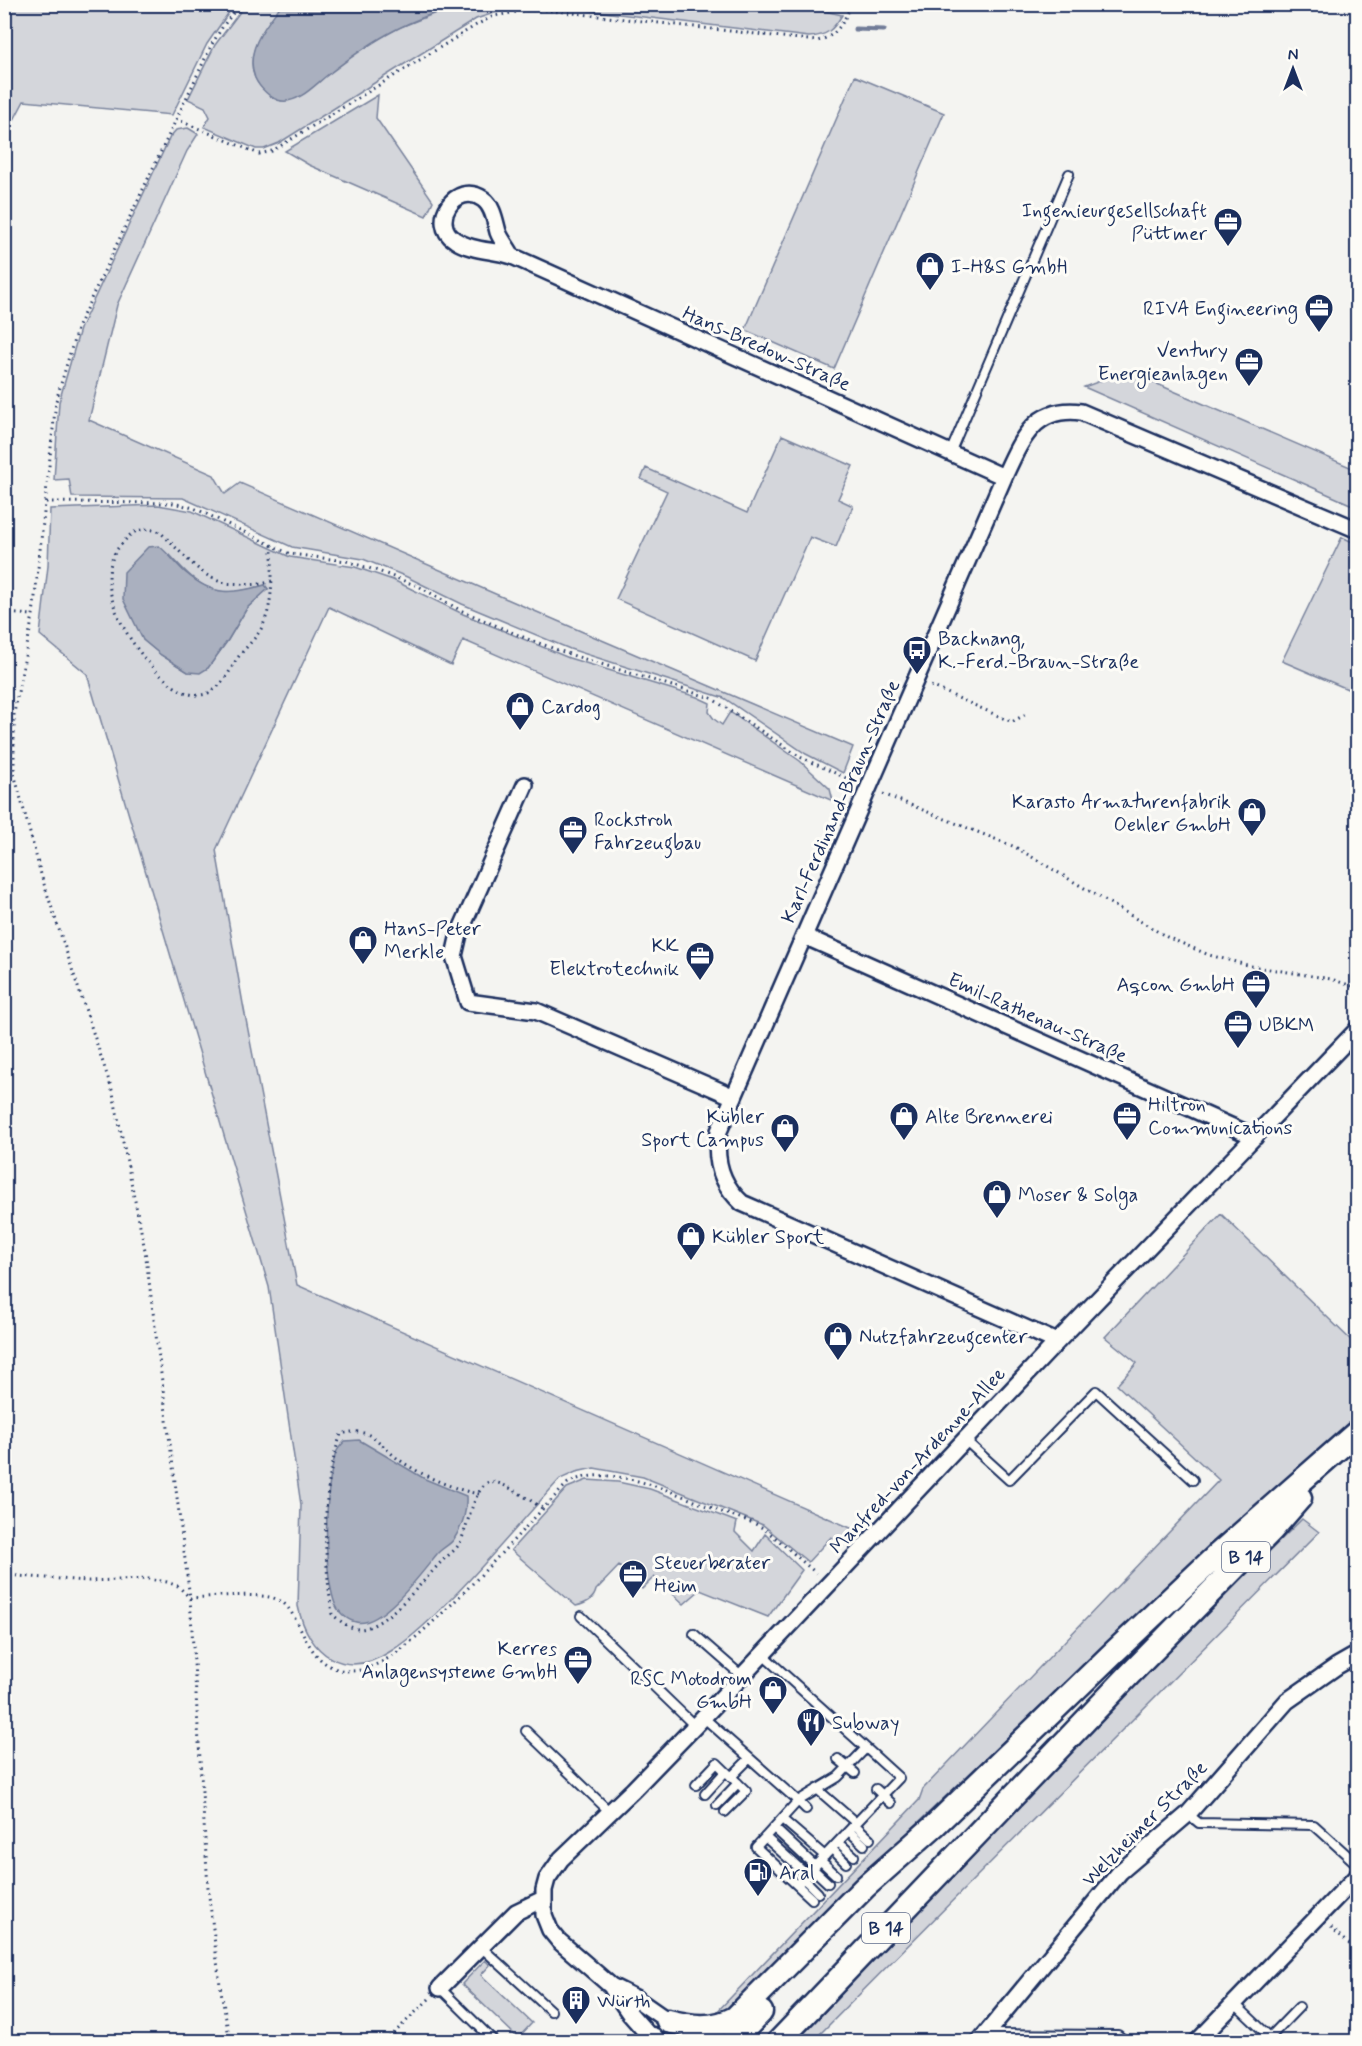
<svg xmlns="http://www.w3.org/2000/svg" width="1362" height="2046" font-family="Mynerve,sans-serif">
  <rect width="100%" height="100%" fill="#f4f4f1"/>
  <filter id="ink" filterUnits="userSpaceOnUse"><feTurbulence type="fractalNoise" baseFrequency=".0167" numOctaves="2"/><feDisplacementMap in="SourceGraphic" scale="12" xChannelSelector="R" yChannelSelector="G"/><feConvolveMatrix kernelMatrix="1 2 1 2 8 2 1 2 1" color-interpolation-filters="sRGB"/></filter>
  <g filter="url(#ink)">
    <path fill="#d4d6db" stroke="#78829c" stroke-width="1.5" fill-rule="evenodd" d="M 5,4 L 234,4 L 234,5 L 207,44 L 172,115 L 24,101 L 5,137 Z
      M 794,4 L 842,15 C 833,30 827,36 809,37 L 545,5 L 500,11 L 476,19 L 279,143 L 264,149 L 256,149 L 204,127 L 210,117 L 205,107 L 188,99 L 215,45 L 245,5 L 282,5 C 265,27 237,61 262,88 C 267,93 275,97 281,101 L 296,98 L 362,48 L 398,28 L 456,5 Z
      M 855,76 L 944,113 L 834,369 L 745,330 Z
      M 378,95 L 376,118 L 433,201 L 426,216 L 309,165 L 285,151 Z
      M 188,128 L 198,134 L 187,151 L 117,305 L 89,420 L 214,475 L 225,494 L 240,483 L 583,632 L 853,747 L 843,773 L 806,754 L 724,698 L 570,649 L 462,604 L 407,577 L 363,559 L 292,547 L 183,498 L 72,497 L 69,479 L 54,480 L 59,402 L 80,329 L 170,137 L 176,130 Z
      M 1127,371 L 1357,470 L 1357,507 L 1084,387 Z
      M 782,435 L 853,466 L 838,499 L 853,506 L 836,547 L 810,537 L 755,661 L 616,599 L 667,491 L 641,479 L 646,468 L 747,513 Z
      M 158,505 L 192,511 L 290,557 L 355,567 L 393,580 L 463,614 L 569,658 L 697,697 L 710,703 L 709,712 L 714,719 L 722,725 L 730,712 L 800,761 L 830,789 L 833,801 L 463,640 L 451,665 L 329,607 L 216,850 L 243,1004 L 297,1285 L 853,1529 L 840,1540 L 831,1537 L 808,1562 L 763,1525 L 643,1477 L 594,1468 L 576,1472 L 560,1479 C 525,1517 492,1557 456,1594 C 436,1614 415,1636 391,1651 C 345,1681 308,1655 298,1606 L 301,1505 L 269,1287 L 87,674 L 40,635 L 48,566 L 50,509 ZM 170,555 C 203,592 217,599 265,585 L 268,589 L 247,608 L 228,640 L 208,668 L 188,672 L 161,655 L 143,640 Z
      M 1342,537 L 1357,544 L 1357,693 L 1282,661 Z
      M 1221,1214 L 1357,1346 L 1357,1415 L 1324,1448 L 1105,1645 L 905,1835 L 752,1995 L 740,2006 L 713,2016 L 919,1800 L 923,1789 L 1219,1480 L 1117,1385 L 1137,1363 L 1105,1337 Z
      M 587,1480 L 618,1482 L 650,1489 L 737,1522 L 735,1532 L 754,1551 L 765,1534 L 802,1570 L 768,1617 L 700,1590 L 684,1604 L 654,1577 L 642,1589 L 619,1566 L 596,1590 C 594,1600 585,1604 576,1606 L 511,1550 L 567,1488 Z
      M 1302,1519 L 1319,1532 L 813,2041 L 796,2042 L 1131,1689 Z
      M 485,1960 L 490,1965 L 481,1975 L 532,2023 L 518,2038 L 462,1984 Z"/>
    <path fill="#aab0bf" stroke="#717c98" stroke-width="1.5" d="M 282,4 L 456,4 L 456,5 C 437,12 416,19 397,29 C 371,42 348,59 325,77 C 314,86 298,103 282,101 C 271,100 259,87 255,78 C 244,50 266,25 282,4 Z
      M 159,546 C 169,554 177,565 186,573 C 214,597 232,594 265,585 L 268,589 L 247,608 L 228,640 L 208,668 L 200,673 L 188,672 L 161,655 L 143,640 L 123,599 L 124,572 L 148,547 Z
      M 359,1440 L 425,1479 L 466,1496 C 467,1512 463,1525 454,1539 C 450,1545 442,1548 437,1554 C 423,1571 381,1629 356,1622 C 346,1620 337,1611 334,1601 C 323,1565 325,1492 335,1456 C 336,1450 341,1445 345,1441 Z"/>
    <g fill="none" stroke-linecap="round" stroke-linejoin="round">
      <path stroke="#717c98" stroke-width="5" d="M 855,29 L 884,30"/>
      <g stroke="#1b2f5e" stroke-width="12">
        <path id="lane" d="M 950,453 L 1069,174
          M 965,1440 L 1009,1480 L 1096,1391 L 1193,1480
          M 581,1616 L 695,1726
          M 694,1634 L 742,1676
          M 703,1717 L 798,1801 L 838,1777 L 866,1748 L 763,1655
          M 526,1731 L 610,1812
          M 838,1759 L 855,1773
          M 731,1777 L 749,1759
          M 696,1785 L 717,1763 L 746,1791 L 725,1812
          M 817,1789 L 856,1823
          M 876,1789 L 891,1803
          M 705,1794 L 725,1772
          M 717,1805 L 738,1783
          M 806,1809 L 798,1801 L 756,1847 L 812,1899
          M 1188,1814 L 1199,1823 L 1314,1825 L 1358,1865
          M 782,1819 L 825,1856
          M 855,1825 L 870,1839
          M 774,1828 L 815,1866
          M 849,1831 L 864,1845
          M 765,1837 L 807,1875
          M 838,1842 L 854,1856
          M 832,1849 L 846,1863
          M 821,1861 L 836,1875
          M 813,1869 L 828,1883
          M 804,1879 L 818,1893
          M 797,1885 L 899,1778 L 866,1748
          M 481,1947 L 551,2011
          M 440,1988 L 495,2042
          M 1234,2003 L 1275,2042
          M 987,2034 L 1118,2035 L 1126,2042
          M 1270,2037 L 1299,2007"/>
      </g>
      <g stroke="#1b2f5e" stroke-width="20">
        <path id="street" d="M 512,256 C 508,248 501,240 498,232 C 495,221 493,206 483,199 C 456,180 428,223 455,240 C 471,251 494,250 512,256 L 1004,477
          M 525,785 L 459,934 L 454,956 L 468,1002 L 536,1011 L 734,1097
          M 804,936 L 1255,1137
          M 1057,1342 L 742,1203 C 721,1184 714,1159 719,1131 L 1004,477 C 1021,440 1034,406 1081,412 L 1358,530
          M 440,1988 L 516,1912 L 543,1899
          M 612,1988 L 630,2014 L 652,2039
          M 668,2021 L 635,1998 L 611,1986 L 559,1941 L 550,1930 L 544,1915 L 544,1890 L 547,1879 L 561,1859 L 633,1790 L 695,1726 L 1057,1342 L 1358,1029
          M 979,2042 L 1120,1872 L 1188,1814 L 1287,1701 L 1337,1666 L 1358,1654
          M 1197,2042 L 1358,1875"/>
      </g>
      <g stroke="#1b2f5e" stroke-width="27">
        <path id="primary" d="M 668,2021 C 691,2027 713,2030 735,2018 L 865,1887 L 934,1826 L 1111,1655 L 1216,1556 L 1356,1433
          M 652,2039 L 654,2042
          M 732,2042 L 761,2012
          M 778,2042 L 1129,1675 L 1272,1530 L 1300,1498"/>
      </g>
      <path stroke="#1b2f5e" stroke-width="3" stroke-dasharray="1.5 4.5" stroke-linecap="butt" d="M 176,119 L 259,154 L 272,151 L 478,24 L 494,16 L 528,10 L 546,10 L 817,41 C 838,36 843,22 852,4
        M 46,502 L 173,503 L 194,508 L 290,554 L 346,561 L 378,571 L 420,587 L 460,610 L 530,640 L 575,656 L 711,698 L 802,758 L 855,782
        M 272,581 C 261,585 251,585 240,584 C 235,583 230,584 226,583 C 201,579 178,548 160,532 C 148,527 135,529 127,538 C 122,544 115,550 113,557 C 98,594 129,642 153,668 C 181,697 209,711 232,667 C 240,651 256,640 262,627 C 274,604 272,571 272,545
        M 4,613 L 33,615
        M 931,686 L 1012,722 L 1026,714
        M 883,794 L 1015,847 L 1167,937 L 1209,955 L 1251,966 L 1331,979 L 1358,988
        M 479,1494 C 455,1490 421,1475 401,1461 C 379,1446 373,1425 341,1434 C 320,1492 324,1554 332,1614 C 339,1620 349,1629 360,1629 C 385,1628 424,1580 441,1562 C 447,1556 456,1550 460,1543 C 467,1529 474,1487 489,1482 C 500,1479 533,1502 542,1508
        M 4,1575 L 88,1581 L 149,1579 L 167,1582 L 178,1586 L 190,1598 C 208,1597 261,1592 276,1599 C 287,1603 291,1612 297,1622 C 305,1636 311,1653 325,1663 C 336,1671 351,1673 364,1669 C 392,1661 414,1639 435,1620 C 482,1577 523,1528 568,1483 C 609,1461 676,1494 717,1510 C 731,1516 751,1520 764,1529 C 782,1542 799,1559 816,1573
        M 1331,1927 L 1358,1952
        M 1225,2036 L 1231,2042
        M 230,2042 L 220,1985 L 208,1888 L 190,1598 L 145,1250 L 113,1093 L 42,878 L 14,773 L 14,713 L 33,615 L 56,401 L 78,326 L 212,44 L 223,26 L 240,4
        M 385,2042 L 430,1998"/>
      <use href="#lane" stroke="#fdfcf7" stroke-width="8"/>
      <use href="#street" stroke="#fdfcf7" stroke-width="15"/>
      <use href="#primary" stroke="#fdfcf7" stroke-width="22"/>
    </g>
  </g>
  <defs>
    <g id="office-pin" transform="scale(1.5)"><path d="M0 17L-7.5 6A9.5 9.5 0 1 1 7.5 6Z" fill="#1b2f5e" stroke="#fdfcf7"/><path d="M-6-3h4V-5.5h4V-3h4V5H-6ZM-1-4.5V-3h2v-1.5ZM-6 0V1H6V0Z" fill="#fff"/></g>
    <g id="shop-pin" transform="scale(1.5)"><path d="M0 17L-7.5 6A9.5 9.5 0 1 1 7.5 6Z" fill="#1b2f5e" stroke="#fdfcf7"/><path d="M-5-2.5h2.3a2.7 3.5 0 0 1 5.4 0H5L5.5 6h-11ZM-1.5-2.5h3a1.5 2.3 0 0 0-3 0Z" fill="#fff"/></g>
    <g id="bus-pin" transform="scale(1.5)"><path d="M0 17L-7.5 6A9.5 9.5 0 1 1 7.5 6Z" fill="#1b2f5e" stroke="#fdfcf7"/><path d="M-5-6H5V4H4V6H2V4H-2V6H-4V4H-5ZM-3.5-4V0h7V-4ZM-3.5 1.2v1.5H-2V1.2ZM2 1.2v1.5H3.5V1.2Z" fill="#fff"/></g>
    <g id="restaurant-pin" transform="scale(1.5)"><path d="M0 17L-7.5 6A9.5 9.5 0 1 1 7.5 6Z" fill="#1b2f5e" stroke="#fdfcf7"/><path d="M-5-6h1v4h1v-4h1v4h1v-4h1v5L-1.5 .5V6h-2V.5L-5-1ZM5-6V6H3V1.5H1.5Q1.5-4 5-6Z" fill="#fff"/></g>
    <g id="fuel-pin" transform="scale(1.5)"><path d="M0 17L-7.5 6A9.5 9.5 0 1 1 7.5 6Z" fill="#1b2f5e" stroke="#fdfcf7"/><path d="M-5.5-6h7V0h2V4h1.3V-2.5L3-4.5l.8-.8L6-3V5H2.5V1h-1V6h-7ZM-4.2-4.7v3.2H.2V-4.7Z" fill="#fff"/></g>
    <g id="building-pin" transform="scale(1.5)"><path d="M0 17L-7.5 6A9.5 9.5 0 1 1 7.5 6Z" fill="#1b2f5e" stroke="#fdfcf7"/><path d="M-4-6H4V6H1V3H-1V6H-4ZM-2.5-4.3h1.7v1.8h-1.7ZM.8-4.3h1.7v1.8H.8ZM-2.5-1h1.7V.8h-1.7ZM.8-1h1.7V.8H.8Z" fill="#fff"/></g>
  </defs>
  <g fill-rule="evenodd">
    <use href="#office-pin" x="1228" y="222"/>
    <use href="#shop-pin" x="930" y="266"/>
    <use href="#office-pin" x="1319" y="308"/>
    <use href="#office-pin" x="1249" y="362"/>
    <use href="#bus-pin" x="917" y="650"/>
    <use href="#shop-pin" x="520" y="706"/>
    <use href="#shop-pin" x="1252" y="812"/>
    <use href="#office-pin" x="573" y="830"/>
    <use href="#shop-pin" x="363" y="940"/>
    <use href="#office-pin" x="700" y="956"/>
    <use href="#office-pin" x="1256" y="984"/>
    <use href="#office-pin" x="1238" y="1024"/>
    <use href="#shop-pin" x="904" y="1116"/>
    <use href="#office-pin" x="1127" y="1116"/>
    <use href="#shop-pin" x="785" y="1128"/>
    <use href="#shop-pin" x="997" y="1194"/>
    <use href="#shop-pin" x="691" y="1236"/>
    <use href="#shop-pin" x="838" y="1336"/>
    <use href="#office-pin" x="633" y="1574"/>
    <use href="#office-pin" x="578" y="1660"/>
    <use href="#shop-pin" x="773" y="1690"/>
    <use href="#restaurant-pin" x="811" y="1722"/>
    <use href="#fuel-pin" x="758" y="1872"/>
    <use href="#building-pin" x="576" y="2000"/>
  </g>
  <g text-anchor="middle" stroke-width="6" stroke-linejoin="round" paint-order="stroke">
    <g fill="#fdfcf7" stroke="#5f6c8c" stroke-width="1.5">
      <rect x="1222" y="1542" width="48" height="30" rx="4.5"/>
      <rect x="862" y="1913" width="48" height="30" rx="4.5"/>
    </g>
    <g font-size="18" font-weight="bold" fill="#1b2f5e">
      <text x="1246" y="1563">B 14</text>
      <text x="886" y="1934">B 14</text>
    </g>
    <g font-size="20" fill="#1b2f5e" stroke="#fdfcf7" text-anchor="start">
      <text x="1207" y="217" text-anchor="end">Ingenieurgesellschaft<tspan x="1207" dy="23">Püttmer</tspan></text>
      <text x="951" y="273">I-H&amp;S GmbH</text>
      <text x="1298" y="315" text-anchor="end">RIVA Engineering</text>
      <text x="1228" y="357" text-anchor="end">Ventury<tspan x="1228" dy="23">Energieanlagen</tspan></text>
      <text x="938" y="645">Backnang,<tspan x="938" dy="23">K.-Ferd.-Braun-Straße</tspan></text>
      <text x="541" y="713">Cardog</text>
      <text x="1231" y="808" text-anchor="end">Karasto Armaturenfabrik<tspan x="1231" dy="23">Oehler GmbH</tspan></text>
      <text x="594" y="826">Rockstroh<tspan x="594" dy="23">Fahrzeugbau</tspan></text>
      <text x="384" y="935">Hans-Peter<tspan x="384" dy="23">Merkle</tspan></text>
      <text x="679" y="952" text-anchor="end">KK<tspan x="679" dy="23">Elektrotechnik</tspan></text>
      <text x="1235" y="991" text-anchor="end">Aqcon GmbH</text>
      <text x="1259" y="1031">UBKM</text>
      <text x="1148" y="1111">Hiltron<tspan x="1148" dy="23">Communications</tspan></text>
      <text x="764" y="1123" text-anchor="end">Kübler<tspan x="764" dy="23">Sport Campus</tspan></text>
      <text x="925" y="1123">Alte Brennerei</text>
      <text x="1018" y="1201">Moser &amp; Solga</text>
      <text x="712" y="1243">Kübler Sport</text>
      <text x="859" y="1343">Nutzfahrzeugcenter</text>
      <text x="654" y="1569">Steuerberater<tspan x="654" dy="23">Heim</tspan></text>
      <text x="557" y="1655" text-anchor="end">Kerres<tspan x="557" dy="23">Anlagensysteme GmbH</tspan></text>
      <text x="752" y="1685" text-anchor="end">RSC Motodrom<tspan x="752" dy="23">GmbH</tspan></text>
      <text x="832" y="1729">Subway</text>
      <text x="779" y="1879">Aral</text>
      <text x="597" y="2007">Würth</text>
    </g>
    <g font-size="20" fill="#1b2f5e" stroke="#fdfcf7">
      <text transform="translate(767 348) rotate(24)" y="7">Hans-Bredow-Straße</text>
      <text transform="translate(840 801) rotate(-66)" y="7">Karl-Ferdinand-Braun-Straße</text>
      <text transform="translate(1038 1017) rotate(24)" y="7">Emil-Rathenau-Straße</text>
      <text transform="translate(917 1460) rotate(-47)" y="7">Manfred-von-Ardenne-Allee</text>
      <text transform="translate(1144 1823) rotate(-45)" y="7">Welzheimer Straße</text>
    </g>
  </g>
  <rect width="1362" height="2046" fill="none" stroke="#fdfcf7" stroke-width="24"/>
  <rect x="12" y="12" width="1338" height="2022" fill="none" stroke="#1b2f5e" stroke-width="2" filter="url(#ink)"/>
  <g transform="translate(1293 69)" stroke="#fdfcf7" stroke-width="4.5" paint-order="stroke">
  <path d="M0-4.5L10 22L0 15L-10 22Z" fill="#1b2f5e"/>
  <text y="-9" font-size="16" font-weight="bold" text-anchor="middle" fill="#1b2f5e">N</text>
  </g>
</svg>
